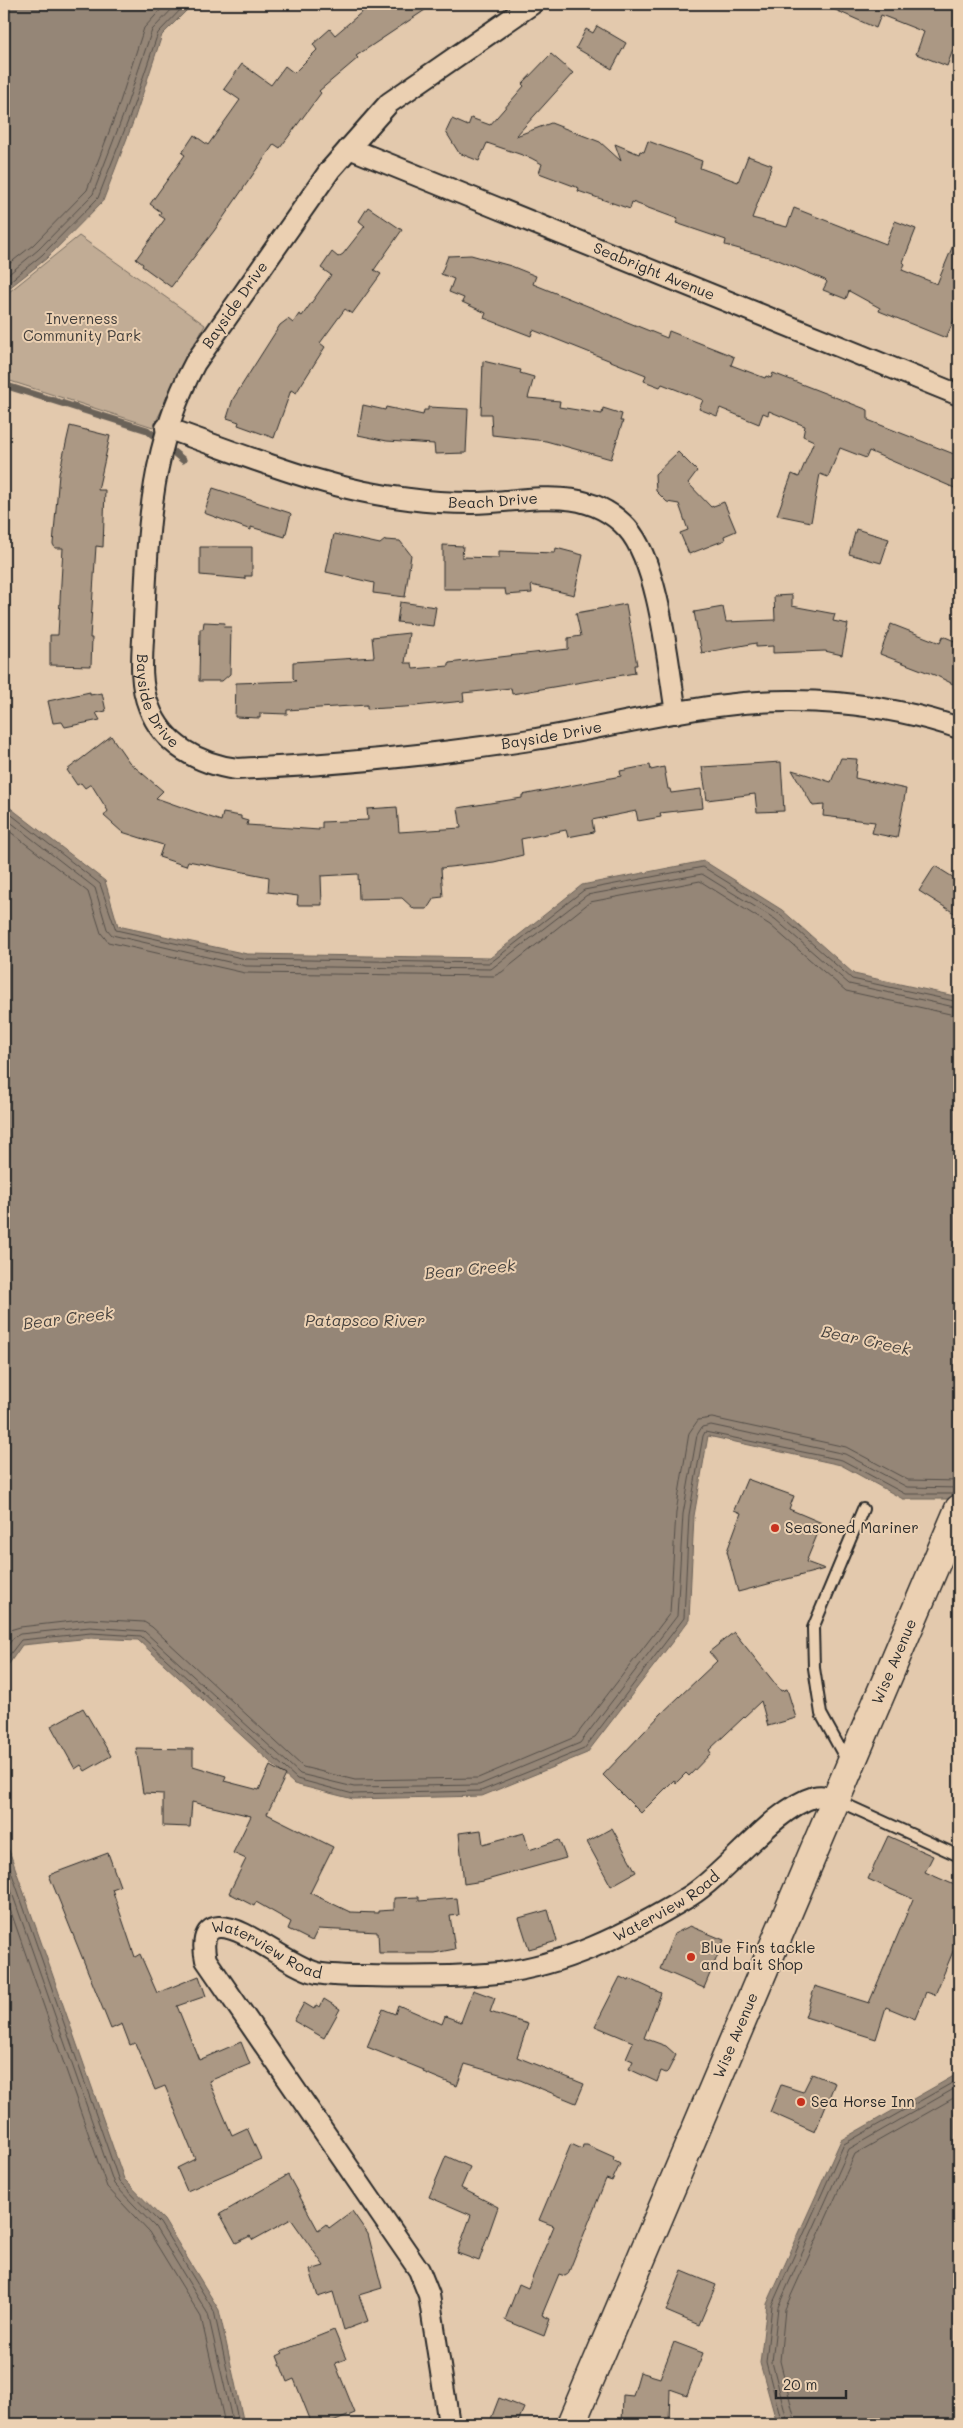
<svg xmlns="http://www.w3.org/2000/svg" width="963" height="2428" font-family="Mali,sans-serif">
  <rect width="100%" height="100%" fill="#e3c9ad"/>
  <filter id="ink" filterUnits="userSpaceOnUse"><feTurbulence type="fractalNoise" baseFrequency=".02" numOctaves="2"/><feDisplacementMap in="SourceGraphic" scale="10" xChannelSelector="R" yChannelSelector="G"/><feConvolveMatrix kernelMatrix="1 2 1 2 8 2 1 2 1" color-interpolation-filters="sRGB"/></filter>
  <g filter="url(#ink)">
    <path fill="#c1ac95" stroke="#766c60" d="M 79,236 L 205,325 L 153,427 L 4,379 L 4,296 Z"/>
    <path fill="#958677" stroke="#6b6259" d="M 4,4 L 193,4 L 162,35 L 135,117 L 103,201 L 46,259 L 4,292 Z
      M 4,803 L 105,881 L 118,926 L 247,954 L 490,958 L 582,885 L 704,861 L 782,910 L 854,974 L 959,997 L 959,1499 L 903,1499 L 841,1465 L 708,1436 L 694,1516 L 689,1620 L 587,1753 L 482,1796 L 353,1799 L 294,1784 L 138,1640 L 91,1638 L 22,1645 L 4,1671 Z
      M 4,1836 L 124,2179 L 164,2220 L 219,2310 L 244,2424 L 4,2424 Z
      M 959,2073 L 959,2424 L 777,2424 L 760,2363 L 767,2304 L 841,2140 Z"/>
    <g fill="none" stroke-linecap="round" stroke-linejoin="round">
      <path stroke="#554f49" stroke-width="1" d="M 4,268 L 33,245 L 87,190 L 117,111 L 144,28 L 166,4
        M 4,278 L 38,250 L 93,194 L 124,113 L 152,30 L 177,4
        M 4,286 L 42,255 L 98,198 L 130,116 L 158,33 L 186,4
        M 4,809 L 100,884 L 116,930 L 246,959 L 490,963 L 584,890 L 703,867 L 779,914 L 852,979 L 959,1002
        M 4,817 L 95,888 L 107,929 L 112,935 L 246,966 L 491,969 L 587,895 L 702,874 L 775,919 L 849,984 L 959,1008
        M 4,827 L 88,892 L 101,933 L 108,942 L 245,973 L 494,976 L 502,972 L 590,902 L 700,881 L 770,925 L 846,991 L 959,1016
        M 4,1638 L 10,1630 L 20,1627 L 90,1619 L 144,1622 L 152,1627 L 303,1767 L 355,1780 L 478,1778 L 575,1737 L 670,1613 L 676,1512 L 689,1433 L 698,1420 L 712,1418 L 846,1447 L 908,1480 L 959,1481
        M 4,1651 L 13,1638 L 20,1634 L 90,1627 L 144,1631 L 300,1774 L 354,1787 L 479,1785 L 580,1743 L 677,1616 L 683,1514 L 697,1435 L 702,1427 L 711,1425 L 845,1454 L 907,1487 L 959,1488
        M 4,1662 L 21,1640 L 91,1633 L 141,1636 L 297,1779 L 353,1794 L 481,1791 L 584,1749 L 684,1618 L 689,1515 L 703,1436 L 705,1432 L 842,1460 L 905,1494 L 957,1494
        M 4,1851 L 119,2181 L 160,2223 L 214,2311 L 239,2424
        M 4,1870 L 114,2184 L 155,2227 L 208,2314 L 233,2424
        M 4,1892 L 107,2187 L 149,2232 L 201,2317 L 225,2424
        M 782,2424 L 766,2362 L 772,2305 L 844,2144 L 959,2079
        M 788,2424 L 772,2362 L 778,2307 L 849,2149 L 959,2086
        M 796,2424 L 780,2361 L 785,2309 L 855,2154 L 959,2095"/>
      <path stroke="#6b6259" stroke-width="7" d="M 4,385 L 147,430 L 183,460"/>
    </g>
    <path fill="#ab9884" stroke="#2b2b2b" d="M 358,4 L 434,4 L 356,56 L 358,58 L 319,91 L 321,93 L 280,148 L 274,144 L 214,231 L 171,287 L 142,266 L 143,264 L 136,259 L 165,219 L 159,215 L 161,212 L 150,204 L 185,155 L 182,153 L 194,135 L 208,145 L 240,100 L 224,89 L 242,64 L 271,85 L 285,66 L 294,73 L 317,50 L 313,44 L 330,29 L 335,35 L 363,11 Z
      M 822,4 L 947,4 L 959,9 L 959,34 L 947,66 L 916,54 L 924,32 L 881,15 L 876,28 Z
      M 597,26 L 626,43 L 612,69 L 576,48 L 586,29 L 593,33 Z
      M 551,54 L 573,73 L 516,136 L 551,123 L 600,142 L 621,161 L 615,144 L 639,154 L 640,151 L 644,152 L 648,141 L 702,161 L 700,168 L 738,182 L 748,156 L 772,165 L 752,218 L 787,227 L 794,208 L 886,244 L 895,221 L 916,229 L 903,262 L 905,264 L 902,270 L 937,284 L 959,231 L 959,309 L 946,338 L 879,311 L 880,308 L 849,291 L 846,299 L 823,290 L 827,282 L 825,280 L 776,259 L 725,245 L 726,240 L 676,223 L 678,219 L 632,202 L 630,209 L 578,191 L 579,188 L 539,173 L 542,164 L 531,158 L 487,143 L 479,161 L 459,153 L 446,132 L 452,119 L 468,126 L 471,118 L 490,125 L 524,86 L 522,84 Z
      M 368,207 L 402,230 L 374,270 L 381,274 L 352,314 L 345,309 L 320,343 L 325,347 L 296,393 L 291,390 L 274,438 L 238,425 L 239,422 L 227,418 L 233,399 L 280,325 L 288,319 L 293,323 L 299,314 L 302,316 L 331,275 L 321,268 L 332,252 L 338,257 L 343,254 L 365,226 L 359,221 Z
      M 471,255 L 511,266 L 536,276 L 533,284 L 667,338 L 669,331 L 725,353 L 734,357 L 731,365 L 765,378 L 766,376 L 771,378 L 773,373 L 868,410 L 868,420 L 959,456 L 959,490 L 869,451 L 866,458 L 840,448 L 828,477 L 820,474 L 811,522 L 777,515 L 792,474 L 799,477 L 814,441 L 803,436 L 805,426 L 769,411 L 768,415 L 763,413 L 759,424 L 720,408 L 717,416 L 699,409 L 703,400 L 662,384 L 660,387 L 644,381 L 646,375 L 533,330 L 531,336 L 484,318 L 486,313 L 462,302 L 464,298 L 449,292 L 454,279 L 441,274 L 448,256 Z
      M 483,361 L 521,370 L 520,373 L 534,377 L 528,398 L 560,401 L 559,407 L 602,414 L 603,408 L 622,414 L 620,421 L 623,421 L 611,459 L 546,441 L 492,435 L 491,414 L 481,414 Z
      M 363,405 L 385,410 L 386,407 L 423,415 L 424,410 L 428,410 L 428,407 L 468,409 L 466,453 L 435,454 L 434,444 L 387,441 L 358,435 Z
      M 70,426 L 110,436 L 98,490 L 105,490 L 103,547 L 96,546 L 90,638 L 92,638 L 91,666 L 50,665 L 50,635 L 58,635 L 63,548 L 55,548 L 53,544 L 59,474 Z
      M 678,452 L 697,471 L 688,483 L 711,507 L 724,502 L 736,531 L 724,536 L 725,540 L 689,554 L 680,533 L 688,530 L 679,504 L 667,502 L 656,491 L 655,474 Z
      M 213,488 L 290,513 L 291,514 L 285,537 L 251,527 L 251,530 L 204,513 Z
      M 856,529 L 889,539 L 881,563 L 849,554 Z
      M 334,534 L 380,544 L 385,540 L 400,541 L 411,555 L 405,597 L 373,593 L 374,583 L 326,572 Z
      M 443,545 L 463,546 L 462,557 L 499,558 L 499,551 L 555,553 L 556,548 L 583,555 L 574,595 L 531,585 L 532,593 L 506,595 L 505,589 L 443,589 Z
      M 200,547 L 252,547 L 252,576 L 245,576 L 245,579 L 200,575 Z
      M 792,595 L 792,606 L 835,614 L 833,621 L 848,624 L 842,655 L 825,651 L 773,653 L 773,646 L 756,647 L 756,643 L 702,653 L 694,612 L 723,607 L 726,622 L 775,620 L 774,596 Z
      M 400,602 L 436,607 L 433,626 L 397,622 Z
      M 626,604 L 637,665 L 634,665 L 635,673 L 512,694 L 511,688 L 463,693 L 464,701 L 405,707 L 367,709 L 367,705 L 287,710 L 287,714 L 260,713 L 260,718 L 235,717 L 236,683 L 296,681 L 293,678 L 293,662 L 374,657 L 372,637 L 409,633 L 405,663 L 412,663 L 413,669 L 449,666 L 449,663 L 568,649 L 568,638 L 581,636 L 576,613 Z
      M 204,622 L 225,623 L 224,627 L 231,627 L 230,674 L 222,681 L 199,681 L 200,629 L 203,629 Z
      M 891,624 L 940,643 L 943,636 L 959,643 L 959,671 L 953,684 L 937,676 L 880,654 Z
      M 90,692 L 90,695 L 102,693 L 106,711 L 96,713 L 100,720 L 65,727 L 62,722 L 53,723 L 48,701 Z
      M 111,736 L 129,762 L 163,791 L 156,798 L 221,821 L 223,813 L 241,816 L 241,819 L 248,821 L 247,825 L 319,830 L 319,828 L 322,828 L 322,822 L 368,820 L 367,809 L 397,807 L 399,832 L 461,828 L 458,808 L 522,798 L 522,795 L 621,776 L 620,771 L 650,765 L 651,770 L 664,767 L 668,789 L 670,789 L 671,793 L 701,789 L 703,808 L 660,813 L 661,817 L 638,821 L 636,811 L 592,820 L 594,832 L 568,837 L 566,830 L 521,839 L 523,855 L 494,862 L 441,868 L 443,897 L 434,898 L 427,909 L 414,909 L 402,898 L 359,899 L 358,874 L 321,876 L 322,905 L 297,905 L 298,896 L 268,892 L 269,877 L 188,861 L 186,866 L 159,857 L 163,845 L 122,832 L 104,816 L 108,811 L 91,784 L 85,788 L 81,783 L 77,785 L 67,770 Z
      M 841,758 L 857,759 L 855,778 L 906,789 L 897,838 L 872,833 L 875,822 L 823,816 L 824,805 L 813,806 L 792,770 L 831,782 Z
      M 781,762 L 784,811 L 757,812 L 755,794 L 707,800 L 702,767 Z
      M 935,866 L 959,881 L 959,916 L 919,891 Z
      M 747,1479 L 794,1496 L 789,1509 L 822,1523 L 806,1562 L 825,1569 L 738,1592 L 727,1551 L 741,1513 L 734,1510 Z
      M 734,1632 L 781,1691 L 787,1689 L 796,1718 L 768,1726 L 761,1701 L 709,1750 L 711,1753 L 689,1776 L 686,1773 L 676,1783 L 674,1780 L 641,1813 L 603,1775 L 661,1714 L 717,1661 L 709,1652 Z
      M 83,1708 L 111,1756 L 85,1771 L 81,1765 L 75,1769 L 51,1726 Z
      M 136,1748 L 193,1749 L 193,1766 L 226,1776 L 224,1781 L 259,1790 L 270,1766 L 286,1775 L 267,1814 L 333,1847 L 310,1893 L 350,1912 L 378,1913 L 378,1911 L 394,1910 L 394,1898 L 419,1897 L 419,1901 L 457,1898 L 459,1915 L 450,1916 L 455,1949 L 434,1953 L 379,1953 L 378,1932 L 318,1929 L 312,1941 L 288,1929 L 291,1922 L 256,1902 L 254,1906 L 229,1893 L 246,1859 L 233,1853 L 251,1816 L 192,1802 L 190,1827 L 163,1826 L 163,1794 L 143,1793 Z
      M 612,1828 L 636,1872 L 611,1886 L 587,1842 Z
      M 481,1830 L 483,1844 L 524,1833 L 529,1850 L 559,1840 L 566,1858 L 483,1881 L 464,1884 L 459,1833 Z
      M 888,1836 L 933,1856 L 925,1872 L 959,1887 L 959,1937 L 935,1995 L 926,1992 L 915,2019 L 886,2007 L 876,2039 L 805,2017 L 815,1986 L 869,2003 L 913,1899 L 868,1879 Z
      M 108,1853 L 120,1886 L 112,1889 L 135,1957 L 140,1954 L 157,1993 L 199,1976 L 206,1996 L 177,2006 L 199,2060 L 241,2042 L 250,2064 L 209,2081 L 232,2135 L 247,2128 L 261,2159 L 187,2191 L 177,2168 L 195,2159 L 165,2086 L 155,2090 L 135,2043 L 130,2045 L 122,2024 L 111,2029 L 49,1875 Z
      M 548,1910 L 557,1941 L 529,1949 L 519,1918 Z
      M 690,1926 L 724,1940 L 704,1988 L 660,1969 L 674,1934 Z
      M 620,1977 L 629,1981 L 630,1979 L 661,1993 L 644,2038 L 666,2046 L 676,2055 L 668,2071 L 666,2073 L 661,2071 L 657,2082 L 629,2069 L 633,2061 L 626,2058 L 633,2042 L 595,2026 Z
      M 473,1990 L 495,1998 L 490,2012 L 528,2024 L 517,2057 L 584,2084 L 576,2103 L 520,2080 L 465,2064 L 457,2086 L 423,2072 L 424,2070 L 367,2047 L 383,2009 L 395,2014 L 398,2005 L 442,2024 L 445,2016 L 461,2022 Z
      M 324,1999 L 340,2009 L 324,2038 L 294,2021 L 304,2003 L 314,2009 L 316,2005 L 320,2007 Z
      M 812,2074 L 835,2083 L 815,2132 L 770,2112 L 781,2085 L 803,2092 Z
      M 571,2144 L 582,2149 L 583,2145 L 587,2145 L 614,2157 L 613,2160 L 620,2164 L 612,2181 L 606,2179 L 568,2274 L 565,2276 L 559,2274 L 542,2315 L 550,2319 L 544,2336 L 505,2320 L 519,2284 L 528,2288 L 554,2226 L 539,2220 Z
      M 446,2156 L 470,2167 L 461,2188 L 498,2207 L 479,2261 L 457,2253 L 471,2215 L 429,2197 Z
      M 288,2175 L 318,2230 L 326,2224 L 329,2228 L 352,2211 L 368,2234 L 382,2288 L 359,2295 L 368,2321 L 344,2330 L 333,2292 L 318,2297 L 310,2270 L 324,2266 L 291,2219 L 253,2240 L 250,2236 L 236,2243 L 220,2214 Z
      M 682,2271 L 716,2285 L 699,2325 L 666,2311 Z
      M 334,2330 L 346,2359 L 335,2363 L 355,2413 L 328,2424 L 312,2424 L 294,2379 L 287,2382 L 277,2356 L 283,2353 L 281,2351 Z
      M 674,2342 L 703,2353 L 687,2395 L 670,2389 L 669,2424 L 622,2424 L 623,2395 L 633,2396 L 640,2372 L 660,2378 Z
      M 499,2398 L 524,2408 L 517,2424 L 489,2424 Z"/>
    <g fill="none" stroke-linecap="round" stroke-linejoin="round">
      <g stroke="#2b2b2b" stroke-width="14">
        <path id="service" d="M 848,1763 L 821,1714 L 814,1668 L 813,1628 L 863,1509
          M 836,1800 L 959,1856"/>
      </g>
      <g stroke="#2b2b2b" stroke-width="24">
        <g id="minor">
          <path id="s1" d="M 532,4 L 389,103 L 330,170 L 195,363 C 150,447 148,528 144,621 C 143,649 138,681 149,707 C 163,745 199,764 237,769 C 336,765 433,755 530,740 C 593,730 654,714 717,706 C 797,695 882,702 959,728"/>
          <path id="s2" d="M 349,148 L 959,395"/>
          <path id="s3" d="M 166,428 C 245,455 325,490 409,499 C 430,502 452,503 473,503 C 527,502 585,483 627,528 C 659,563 668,664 676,713"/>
          <path id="s4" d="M 449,2424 L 429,2295 L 419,2270 L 206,1960 C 203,1947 202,1928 219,1927 C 246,1926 286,1965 317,1973 C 333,1976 351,1976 366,1976 C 407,1977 447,1977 487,1974 C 560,1969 629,1933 690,1896 C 728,1872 773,1809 814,1797 C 822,1795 828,1797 836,1800"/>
        </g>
      </g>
      <g stroke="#2b2b2b" stroke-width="31">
        <g id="secondary">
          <path id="s5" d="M 571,2424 L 959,1509"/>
        </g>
      </g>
      <use href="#service" stroke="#ebd0b2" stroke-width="10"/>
      <use href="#minor" stroke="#ebd0b2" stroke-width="20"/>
      <use href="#secondary" stroke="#ebd0b2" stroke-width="28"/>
    </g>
  </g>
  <g fill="#c8321e" stroke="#ebd0b2" stroke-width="2">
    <circle cx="775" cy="1528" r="5"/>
    <circle cx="691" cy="1957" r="5"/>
    <circle cx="801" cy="2102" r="5"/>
  </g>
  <g text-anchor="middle" stroke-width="4" stroke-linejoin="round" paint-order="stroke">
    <g font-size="15" fill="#2b2b2b" stroke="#ebd0b2">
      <text dy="5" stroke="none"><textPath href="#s2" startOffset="329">Seabright Avenue</textPath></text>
      <text transform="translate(235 305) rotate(-55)" y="5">Bayside Drive</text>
      <text dy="5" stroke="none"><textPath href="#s3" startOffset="338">Beach Drive</textPath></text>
      <text dy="5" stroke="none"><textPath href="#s1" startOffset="848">Bayside Drive</textPath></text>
      <text dy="5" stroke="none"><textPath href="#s1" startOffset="1281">Bayside Drive</textPath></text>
      <text dy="5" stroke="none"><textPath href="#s5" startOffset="828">Wise Avenue</textPath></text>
      <text dy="5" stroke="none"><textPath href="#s4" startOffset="1048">Waterview Road</textPath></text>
      <text dy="5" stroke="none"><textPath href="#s4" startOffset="628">Waterview Road</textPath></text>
      <text dy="5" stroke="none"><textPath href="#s5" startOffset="422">Wise Avenue</textPath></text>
    </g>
    <g font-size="15" fill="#423e3b" stroke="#ebd0b2">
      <text x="82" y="324">Inverness<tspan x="82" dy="17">Community Park</tspan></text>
    </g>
    <g font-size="15" fill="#2b2b2b" stroke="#ebd0b2" text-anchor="start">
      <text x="785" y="1533">Seasoned Mariner</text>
      <text x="701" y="1953">Blue Fins tackle<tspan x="701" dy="17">and bait Shop</tspan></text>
      <text x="811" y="2107">Sea Horse Inn</text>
    </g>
    <g font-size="16" font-style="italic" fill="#46423e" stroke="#ebd0b2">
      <text transform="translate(470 1269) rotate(-5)" y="6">Bear Creek</text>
      <text transform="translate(68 1318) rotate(-7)" y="6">Bear Creek</text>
      <text x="365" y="1326">Patapsco River</text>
      <text transform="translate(866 1340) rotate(12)" y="6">Bear Creek</text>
    </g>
  </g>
  <rect width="963" height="2428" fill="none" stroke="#ebd0b2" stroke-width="20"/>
  <rect x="10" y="10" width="943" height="2408" fill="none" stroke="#2b2b2b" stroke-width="2" filter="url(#ink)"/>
  <path d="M776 2390v8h70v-8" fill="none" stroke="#2b2b2b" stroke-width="2.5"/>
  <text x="783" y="2390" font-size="15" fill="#2b2b2b" stroke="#ebd0b2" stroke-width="4" paint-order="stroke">20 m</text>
</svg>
